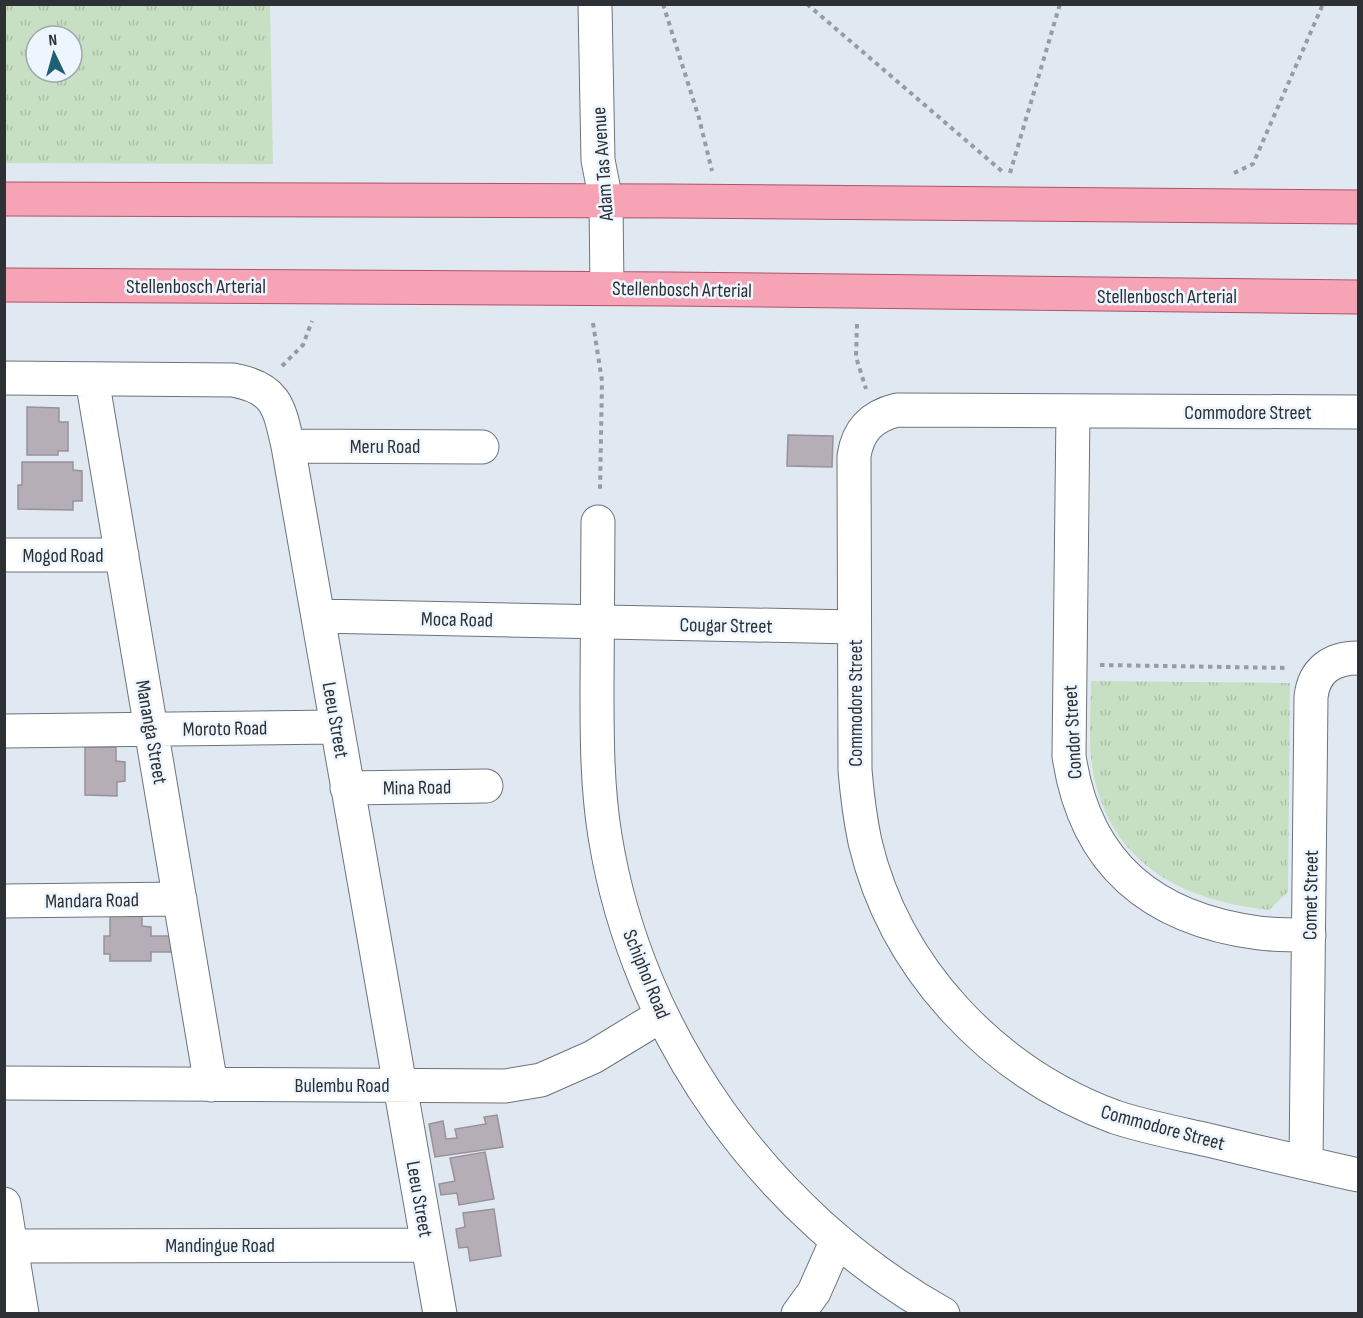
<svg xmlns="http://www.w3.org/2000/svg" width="1363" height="1318" font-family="'Sofia Sans Condensed',sans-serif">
  <defs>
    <pattern id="grass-tufts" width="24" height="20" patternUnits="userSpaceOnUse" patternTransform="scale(1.5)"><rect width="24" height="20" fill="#c7e0c3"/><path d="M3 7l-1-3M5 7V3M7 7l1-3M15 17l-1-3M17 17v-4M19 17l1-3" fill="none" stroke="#abc0a8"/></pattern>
  </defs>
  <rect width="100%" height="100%" fill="#e0e9f1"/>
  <path fill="url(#grass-tufts)" fill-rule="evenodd" d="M 5,4 L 270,5 L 273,164 L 5,163 ZM 36,36 L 72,36 L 72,72 L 36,72 Z
    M 1091,681 L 1290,683 L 1288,892 L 1269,910 C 1187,901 1116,868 1095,781 C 1087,750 1091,714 1091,681 Z"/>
  <path fill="#b5aeb7" stroke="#98919a" stroke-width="1.5" d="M 27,407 L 59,408 L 59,422 L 68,422 L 68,451 L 58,451 L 58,455 L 27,455 Z
    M 788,435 L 833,436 L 832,467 L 787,466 Z
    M 22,462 L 73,462 L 73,470 L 82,471 L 82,501 L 73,501 L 73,510 L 18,509 L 18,485 L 22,485 Z
    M 85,747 L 116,747 L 116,761 L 125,762 L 125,781 L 117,782 L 117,796 L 85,795 Z
    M 142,912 L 142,926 L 151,927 L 151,936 L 171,936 L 171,952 L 151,952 L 151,961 L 110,961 L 110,954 L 104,954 L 104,936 L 110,936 L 110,913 Z
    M 497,1115 L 503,1147 L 435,1157 L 429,1124 L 443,1121 L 446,1139 L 457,1138 L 455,1129 L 486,1124 L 484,1117 Z
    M 485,1152 L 494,1199 L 459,1205 L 457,1193 L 441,1195 L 439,1184 L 455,1181 L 450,1158 Z
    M 494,1209 L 501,1256 L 470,1261 L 468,1247 L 459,1248 L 456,1229 L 465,1227 L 463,1213 Z"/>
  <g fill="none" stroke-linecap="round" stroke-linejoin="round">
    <g stroke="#6c747b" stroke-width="35">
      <path id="minor" d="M 595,4 L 598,160 L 606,201 L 607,288
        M 4,378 L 233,380 C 277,388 279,407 288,446 L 440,1314
        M 92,379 L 211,1085
        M 1073,411 L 1069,756 C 1085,864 1152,919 1259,933 C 1276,935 1293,935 1309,935
        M 1358,412 L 897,410 C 872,416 858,430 854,456 L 855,770 C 857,794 860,818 865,842 C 895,969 993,1072 1115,1117 C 1145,1127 1177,1133 1208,1140 C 1258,1152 1308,1164 1358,1175
        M 288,446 L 482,447
        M 598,522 C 598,578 597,633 597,688 C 597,738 597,787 605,836 C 637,1036 767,1215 943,1314
        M 4,555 L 122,555
        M 318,616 L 854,627
        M 4,731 L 337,727
        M 347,788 L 486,786
        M 4,901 L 180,899
        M 4,1083 L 505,1086 L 541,1080 L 593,1057 L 662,1015
        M 1306,1163 L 1311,697 C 1314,670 1332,658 1358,658
        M 4,1204 L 22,1314
        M 11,1246 L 428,1245
        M 798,1314 L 814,1292 L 837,1240"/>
    </g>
    <g stroke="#ad5369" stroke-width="35">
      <path id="major" d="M 4,199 L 669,201 L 1358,207
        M 4,285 L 670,289 L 1358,297"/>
    </g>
    <path stroke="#969ca2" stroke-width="4" stroke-dasharray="4.5 4.5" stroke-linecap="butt" d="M 663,4 L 699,118 L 712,171
      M 807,4 L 1004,173
      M 1010,173 L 1060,4
      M 1234,173 L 1253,164 L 1323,4
      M 593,323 L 602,381 L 600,492
      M 857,324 L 856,357 L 866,389
      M 282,366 L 303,345 L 312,321
      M 1100,665 L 1288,668"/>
    <use href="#minor" stroke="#fff" stroke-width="33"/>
    <use href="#major" stroke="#f7a3b6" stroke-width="33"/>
  </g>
  <g text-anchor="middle" stroke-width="5" stroke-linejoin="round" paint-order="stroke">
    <g font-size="20" fill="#2d3034" stroke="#edf6ff">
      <text transform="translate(602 164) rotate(-94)" y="7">Adam Tas Avenue</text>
      <text x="196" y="293">Stellenbosch Arterial</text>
      <text transform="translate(682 289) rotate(1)" y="7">Stellenbosch Arterial</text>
      <text x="1167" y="303">Stellenbosch Arterial</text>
      <text x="1248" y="419">Commodore Street</text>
      <text x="385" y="453">Meru Road</text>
      <text x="63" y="562">Mogod Road</text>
      <text transform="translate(457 619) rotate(1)" y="7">Moca Road</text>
      <text transform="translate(726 625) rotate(1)" y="7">Cougar Street</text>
      <text transform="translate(855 703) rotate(-90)" y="7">Commodore Street</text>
      <text transform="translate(336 720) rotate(80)" y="7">Leeu Street</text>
      <text transform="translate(225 728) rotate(-1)" y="7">Moroto Road</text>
      <text transform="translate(152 732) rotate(80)" y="7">Mananga Street</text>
      <text transform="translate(1072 732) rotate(-93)" y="7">Condor Street</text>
      <text transform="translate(417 787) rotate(-1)" y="7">Mina Road</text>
      <text transform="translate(1310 895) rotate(-89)" y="7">Comet Street</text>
      <text transform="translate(92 900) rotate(-1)" y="7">Mandara Road</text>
      <text transform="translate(647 974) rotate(68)" y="7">Schiphol Road</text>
      <text x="342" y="1092">Bulembu Road</text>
      <text transform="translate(1163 1127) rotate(15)" y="7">Commodore Street</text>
      <text transform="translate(420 1199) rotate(80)" y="7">Leeu Street</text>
      <text x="220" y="1252">Mandingue Road</text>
    </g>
  </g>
  <rect width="1363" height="1318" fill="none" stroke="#2d3034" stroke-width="12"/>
  <g transform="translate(54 54) rotate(355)"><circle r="28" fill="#edf6ff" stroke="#a0a7ae" stroke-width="1.5"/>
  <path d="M0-4.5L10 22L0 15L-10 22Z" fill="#1f6074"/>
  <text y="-9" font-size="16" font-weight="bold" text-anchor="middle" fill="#2d3034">N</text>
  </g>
</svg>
